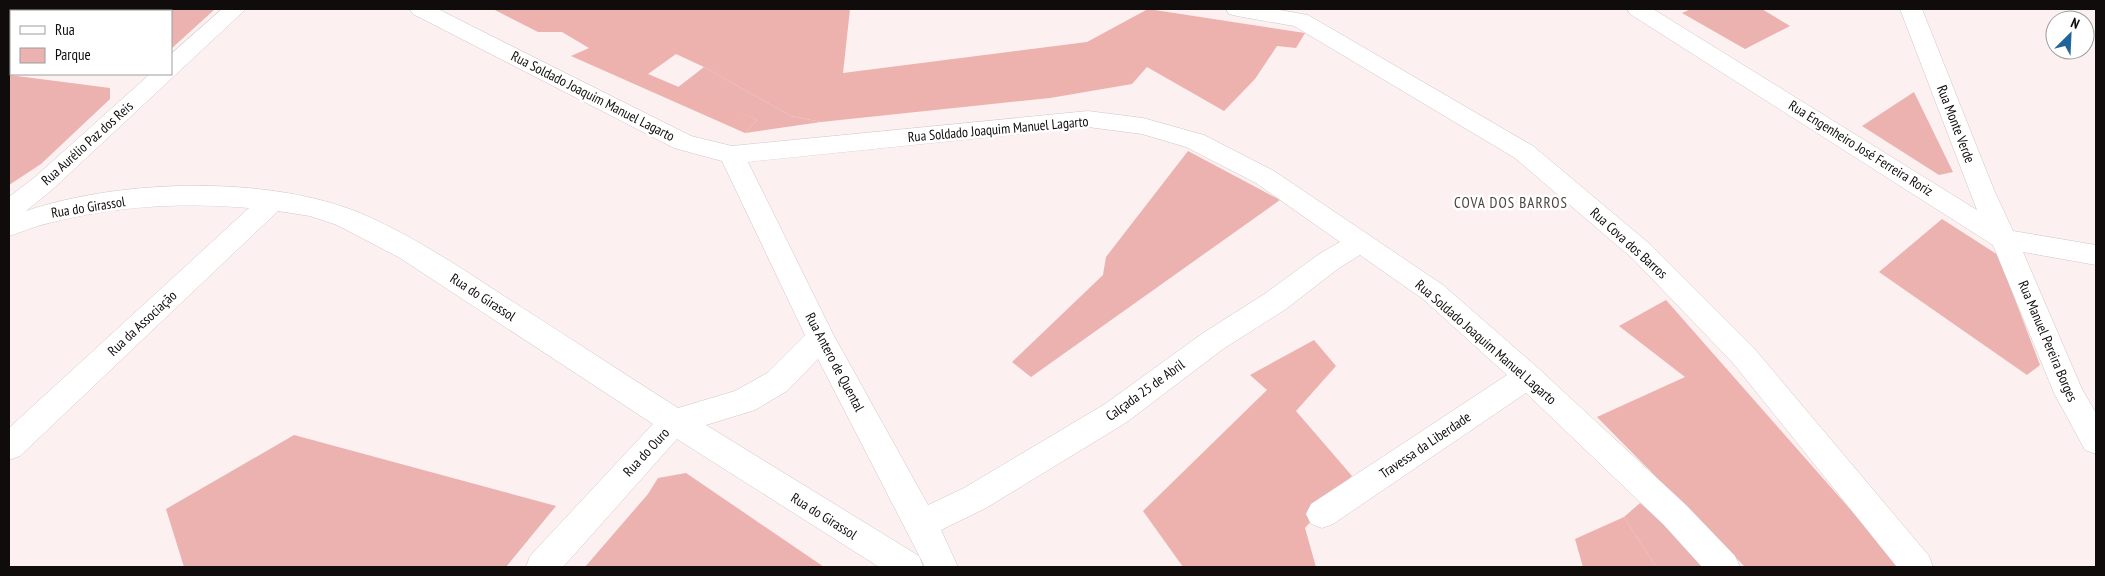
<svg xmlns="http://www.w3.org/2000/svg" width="2105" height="576" font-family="'PT Sans Narrow',sans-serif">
  <rect width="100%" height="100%" fill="#fcf0f0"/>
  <path fill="#ebb2af" d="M 122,9 L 215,9 L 171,49 L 171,11 L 119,11 Z
    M 1691,9 L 1762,9 L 1790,26 L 1745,49 L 1682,13 Z
    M 704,67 L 791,116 L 821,122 L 745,133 L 757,120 L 677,88 Z
    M 9,75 L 110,88 L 110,99 L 41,164 L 9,185 Z
    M 1914,92 L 1953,172 L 1939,175 L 1862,126 Z
    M 1188,151 L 1280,200 L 1031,377 L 1012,362 L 1103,275 L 1106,257 Z
    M 1942,219 L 1998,255 L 2040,365 L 2027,375 L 1879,272 Z
    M 294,435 L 556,506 L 506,567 L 184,567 L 166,509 Z
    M 686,473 L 824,567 L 585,567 L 648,494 L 658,478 Z
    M 1640,503 L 1712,567 L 1656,567 L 1624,517 Z"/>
  <path fill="#edb1ae" d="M 493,9 L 850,9 L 843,73 L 1087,42 L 1148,9 L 1305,33 L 1296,48 L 1277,46 L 1255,79 L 1224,111 L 1147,67 L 1132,84 L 1050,98 L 821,122 L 791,116 L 704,67 L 676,54 L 648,74 L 757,120 L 745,133 L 571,56 L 589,48 L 562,32 L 538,32 Z
    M 1666,300 L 1901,567 L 1745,567 L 1597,417 L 1685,377 L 1619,326 Z
    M 1314,340 L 1336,366 L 1296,411 L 1352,476 L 1305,528 L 1316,567 L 1183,567 L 1143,511 L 1267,390 L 1250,375 Z
    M 1624,517 L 1656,567 L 1583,567 L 1575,539 Z"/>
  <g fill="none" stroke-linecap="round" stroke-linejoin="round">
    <g stroke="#d1c6c5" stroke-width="1">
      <path id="street" d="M 9,9 L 26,9 L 24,11 L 11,11 L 11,17 L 9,17 Z
        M 222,9 L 246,9 L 53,189 L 26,211 C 121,179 267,175 360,213 C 410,234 458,266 504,296 C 562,333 620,371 678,408 L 735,391 L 767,373 L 805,335 L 722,161 L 674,148 L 413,14 L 410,9 L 438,9 L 691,136 L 732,146 L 1088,111 L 1143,118 L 1204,135 L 1274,171 L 1443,285 L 1538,368 L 1686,505 L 1735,556 L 1740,567 L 1702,567 L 1664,525 L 1526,393 L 1333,524 L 1322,528 L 1311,524 L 1306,514 L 1311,504 L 1507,375 L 1423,299 L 1360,255 L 1339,268 L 1286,309 L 1223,349 L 1127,422 L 986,508 L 941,530 L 958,567 L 925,567 L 818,359 L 787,391 L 755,410 L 706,425 L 919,556 L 923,567 L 879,567 L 677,439 L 563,567 L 526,567 L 530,556 L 653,424 L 400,258 L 337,225 L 310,216 L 278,211 L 20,456 L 9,460 L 9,428 L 249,208 C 183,202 114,206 49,223 C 35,226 22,232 9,236 L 9,197 L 35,177 L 150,74 L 171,74 L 171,54 ZM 1088,127 L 1142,134 L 1186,147 L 1256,183 L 1340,242 L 1319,254 L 1266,293 L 1203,333 L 1105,404 L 964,488 L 928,505 L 833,334 L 748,162 Z
        M 1226,9 L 1274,9 L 1308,15 L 1533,146 L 1651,245 L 1753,347 L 1929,556 L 1933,567 L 1897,567 L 1733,363 L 1633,259 L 1515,158 L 1294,26 L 1237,16 L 1229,14 Z
        M 1627,9 L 1653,9 L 1977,210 L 1900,9 L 1922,9 L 1994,190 L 2013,231 L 2096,245 L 2096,265 L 2023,252 L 2082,389 L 2096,413 L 2096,454 L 2085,450 L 2054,393 L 1993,245 L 1630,14 Z"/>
    </g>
    <use href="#street" fill="#fff" fill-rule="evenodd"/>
  </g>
  <g text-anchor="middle" stroke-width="5" stroke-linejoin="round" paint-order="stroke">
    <g font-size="14" fill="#0f0c0b" stroke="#fff">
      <text transform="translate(593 96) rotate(27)" y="5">Rua Soldado Joaquim Manuel Lagarto</text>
      <text transform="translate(1956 124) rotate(69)" y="5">Rua Monte Verde</text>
      <text transform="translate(998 129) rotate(-5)" y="5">Rua Soldado Joaquim Manuel Lagarto</text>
      <text transform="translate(87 143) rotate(-42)" y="5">Rua Aurélio Paz dos Reis</text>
      <text transform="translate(1861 148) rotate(32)" y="5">Rua Engenheiro José Ferreira Roriz</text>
      <text transform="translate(88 207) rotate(-9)" y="5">Rua do Girassol</text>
      <text transform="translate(1629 243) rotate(42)" y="5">Rua Cova dos Barros</text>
      <text transform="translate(483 297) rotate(33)" y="5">Rua do Girassol</text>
      <text transform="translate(142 323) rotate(-43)" y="5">Rua da Associação</text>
      <text transform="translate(2048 341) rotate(67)" y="5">Rua Manuel Pereira Borges</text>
      <text transform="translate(1486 342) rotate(41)" y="5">Rua Soldado Joaquim Manuel Lagarto</text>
      <text transform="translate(835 362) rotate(62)" y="5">Rua Antero de Quental</text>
      <text transform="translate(1145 390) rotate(-36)" y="5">Calçada 25 de Abril</text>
      <text transform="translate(1425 445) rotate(-34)" y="5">Travessa da Liberdade</text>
      <text transform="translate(646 452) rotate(-47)" y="5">Rua do Ouro</text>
      <text transform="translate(824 516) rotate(32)" y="5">Rua do Girassol</text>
    </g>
    <g font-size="15" letter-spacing="1" fill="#4b4241" stroke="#fff">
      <text x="1511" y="208">COVA DOS BARROS</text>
    </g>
  </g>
  <rect width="2105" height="576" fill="none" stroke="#0f0c0b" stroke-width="20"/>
  <rect x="10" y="10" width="162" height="65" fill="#ffffff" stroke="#9f9e9d"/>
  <rect x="20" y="26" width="25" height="8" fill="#ffffff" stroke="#9f9e9d"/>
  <text x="55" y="35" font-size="15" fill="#0f0c0b">Rua</text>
  <rect x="20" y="48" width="25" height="15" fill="#ebb2af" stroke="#9f9e9d"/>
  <text x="55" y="60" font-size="15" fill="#0f0c0b">Parque</text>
  <g transform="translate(2070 35) rotate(24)"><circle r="24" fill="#ffffff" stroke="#9f9e9d"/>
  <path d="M0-4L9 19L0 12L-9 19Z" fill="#206499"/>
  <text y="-8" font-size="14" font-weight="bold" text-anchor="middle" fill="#0f0c0b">N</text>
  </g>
</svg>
